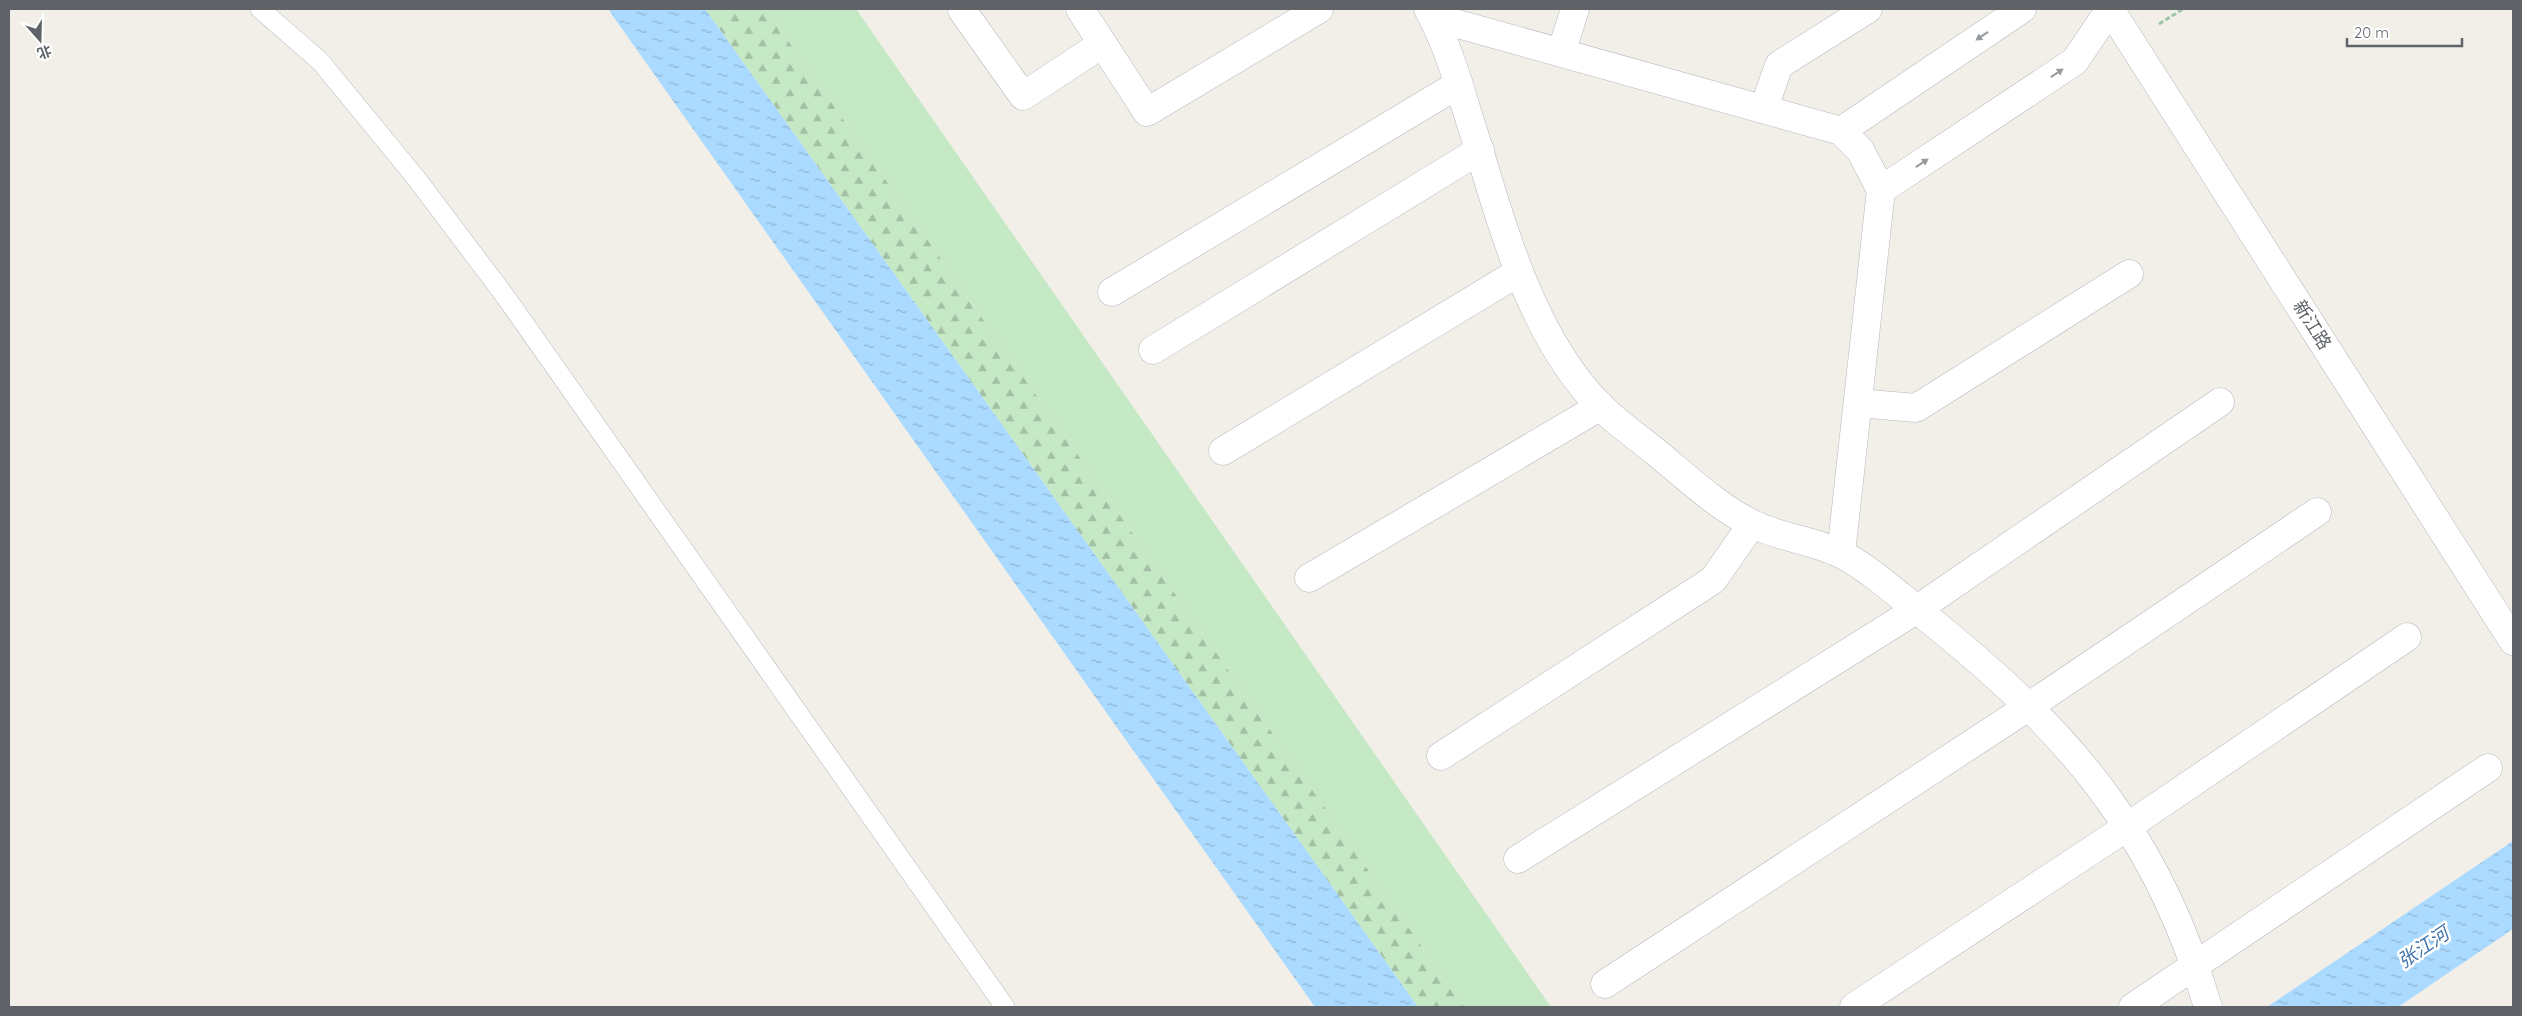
<svg xmlns="http://www.w3.org/2000/svg" width="2522" height="1016" font-family="Quicksand,'Noto Sans SC',sans-serif">
  <defs>
    <pattern id="forest-firs" width="22" height="20" patternUnits="userSpaceOnUse" patternTransform="scale(1.25)"><rect width="22" height="20" fill="#c5e8c5"/><path d="M5 1l3.5 6h-7zM16 11l3.5 6h-7z" fill="#a3c0a4"/></pattern>
    <pattern id="water-ripples" width="26" height="14" patternUnits="userSpaceOnUse" patternTransform="scale(1.25)"><rect width="26" height="14" fill="#aadaff"/><path d="M2 4q2-2 4 0t4 0M15 11q2-2 4 0t4 0" fill="none" stroke="#8eb4d2"/></pattern>
  </defs>
  <rect width="100%" height="100%" fill="#f1efe8"/>
  <path fill="#c5e8c5" d="M 766,9 L 856,9 L 1551,1007 L 1464,1007 Z"/>
  <path fill="url(#forest-firs)" d="M 705,9 L 766,9 L 1464,1007 L 1418,1007 Z"/>
  <path fill="url(#water-ripples)" d="M 608,9 L 705,9 L 1418,1007 L 1315,1007 Z
    M 2513,841 L 2513,929 L 2398,1007 L 2267,1007 Z"/>
  <g fill="none" stroke-linecap="round" stroke-linejoin="round">
    <g stroke="#b5b8bc" stroke-width="20">
      <path id="service" d="M 260,9 L 320,61 L 416,178 L 505,296 L 1005,1007"/>
    </g>
    <g stroke="#b5b8bc" stroke-width="29">
      <path id="minor" d="M 964,9 L 962,10 L 1023,96 L 1102,44
        M 1080,9 L 1147,112 L 1319,9
        M 1428,9 C 1445,39 1456,75 1466,108 C 1498,207 1525,331 1601,407 C 1618,424 1639,438 1657,453 C 1685,476 1720,509 1753,524 C 1780,538 1813,540 1841,554 C 1869,568 1901,597 1926,617 C 1996,673 2065,735 2116,810 C 2157,868 2188,939 2208,1007
        M 1433,17 L 1841,131 L 1860,150 L 1881,190 L 1841,554
        M 1561,53 L 1575,9
        M 1764,108 L 1779,65 L 1868,9
        M 1841,131 L 2022,9
        M 1881,190 L 2075,61 L 2110,9
        M 1112,292 L 1459,84
        M 1153,350 L 1480,150
        M 1858,403 L 1916,408 L 2129,274
        M 1223,451 L 1519,272
        M 1309,578 L 1601,406
        M 1441,756 L 1713,580 L 1752,524
        M 1518,859 L 1916,610 L 2220,402
        M 1605,984 L 2028,707 L 2317,512
        M 1854,1007 L 2127,827 L 2407,637
        M 2133,1007 L 2488,768"/>
    </g>
    <g stroke="#b5b8bc" stroke-width="29">
      <path id="tertiary" d="M 2110,9 L 2513,641"/>
    </g>
    <path stroke="#9cc7a9" stroke-width="3" stroke-dasharray="5 2.5" stroke-linecap="butt" d="M 2159,24 L 2183,9"/>
    <use href="#service" stroke="#fff" stroke-width="19"/>
    <use href="#minor" stroke="#fff" stroke-width="28"/>
    <use href="#tertiary" stroke="#fff" stroke-width="28"/>
  </g>
  <defs><path id="oneway-solid" d="M-6-.8H1V-3.2L6.5 0L1 3.2V.8H-6Z" transform="scale(1.25)"/></defs>
  <g fill="#979a9d">
    <use href="#oneway-solid" transform="translate(1982 36) rotate(146)"/>
    <use href="#oneway-solid" transform="translate(2057 73) rotate(-34)"/>
    <use href="#oneway-solid" transform="translate(1922 163) rotate(-33)"/>
  </g>
  <g text-anchor="middle" stroke-width="5" stroke-linejoin="round" paint-order="stroke">
    <g font-size="18" fill="#5f6368" stroke="#fff">
      <text transform="translate(2312 325) rotate(58)" y="6">新江路</text>
    </g>
    <g font-size="19" font-style="italic" fill="#4174aa" stroke="#fff">
      <text transform="translate(2423 947) rotate(-34)" y="7">张江河</text>
    </g>
  </g>
  <rect width="2522" height="1016" fill="none" stroke="#5f6368" stroke-width="20"/>
  <g transform="translate(40 40) rotate(160)" stroke="#ffffff" stroke-width="4" paint-order="stroke">
  <path d="M0-4L9 19L0 12L-9 19Z" fill="#5f6368"/>
  <text y="-8" font-size="14" font-weight="bold" text-anchor="middle" fill="#5f6368">北</text>
  </g>
  <path d="M2347 38v8h115v-8" fill="none" stroke="#5f6368" stroke-width="2.5"/>
  <text x="2354" y="38" font-size="15" fill="#5f6368" stroke="#ffffff" stroke-width="4" paint-order="stroke">20 m</text>
</svg>
